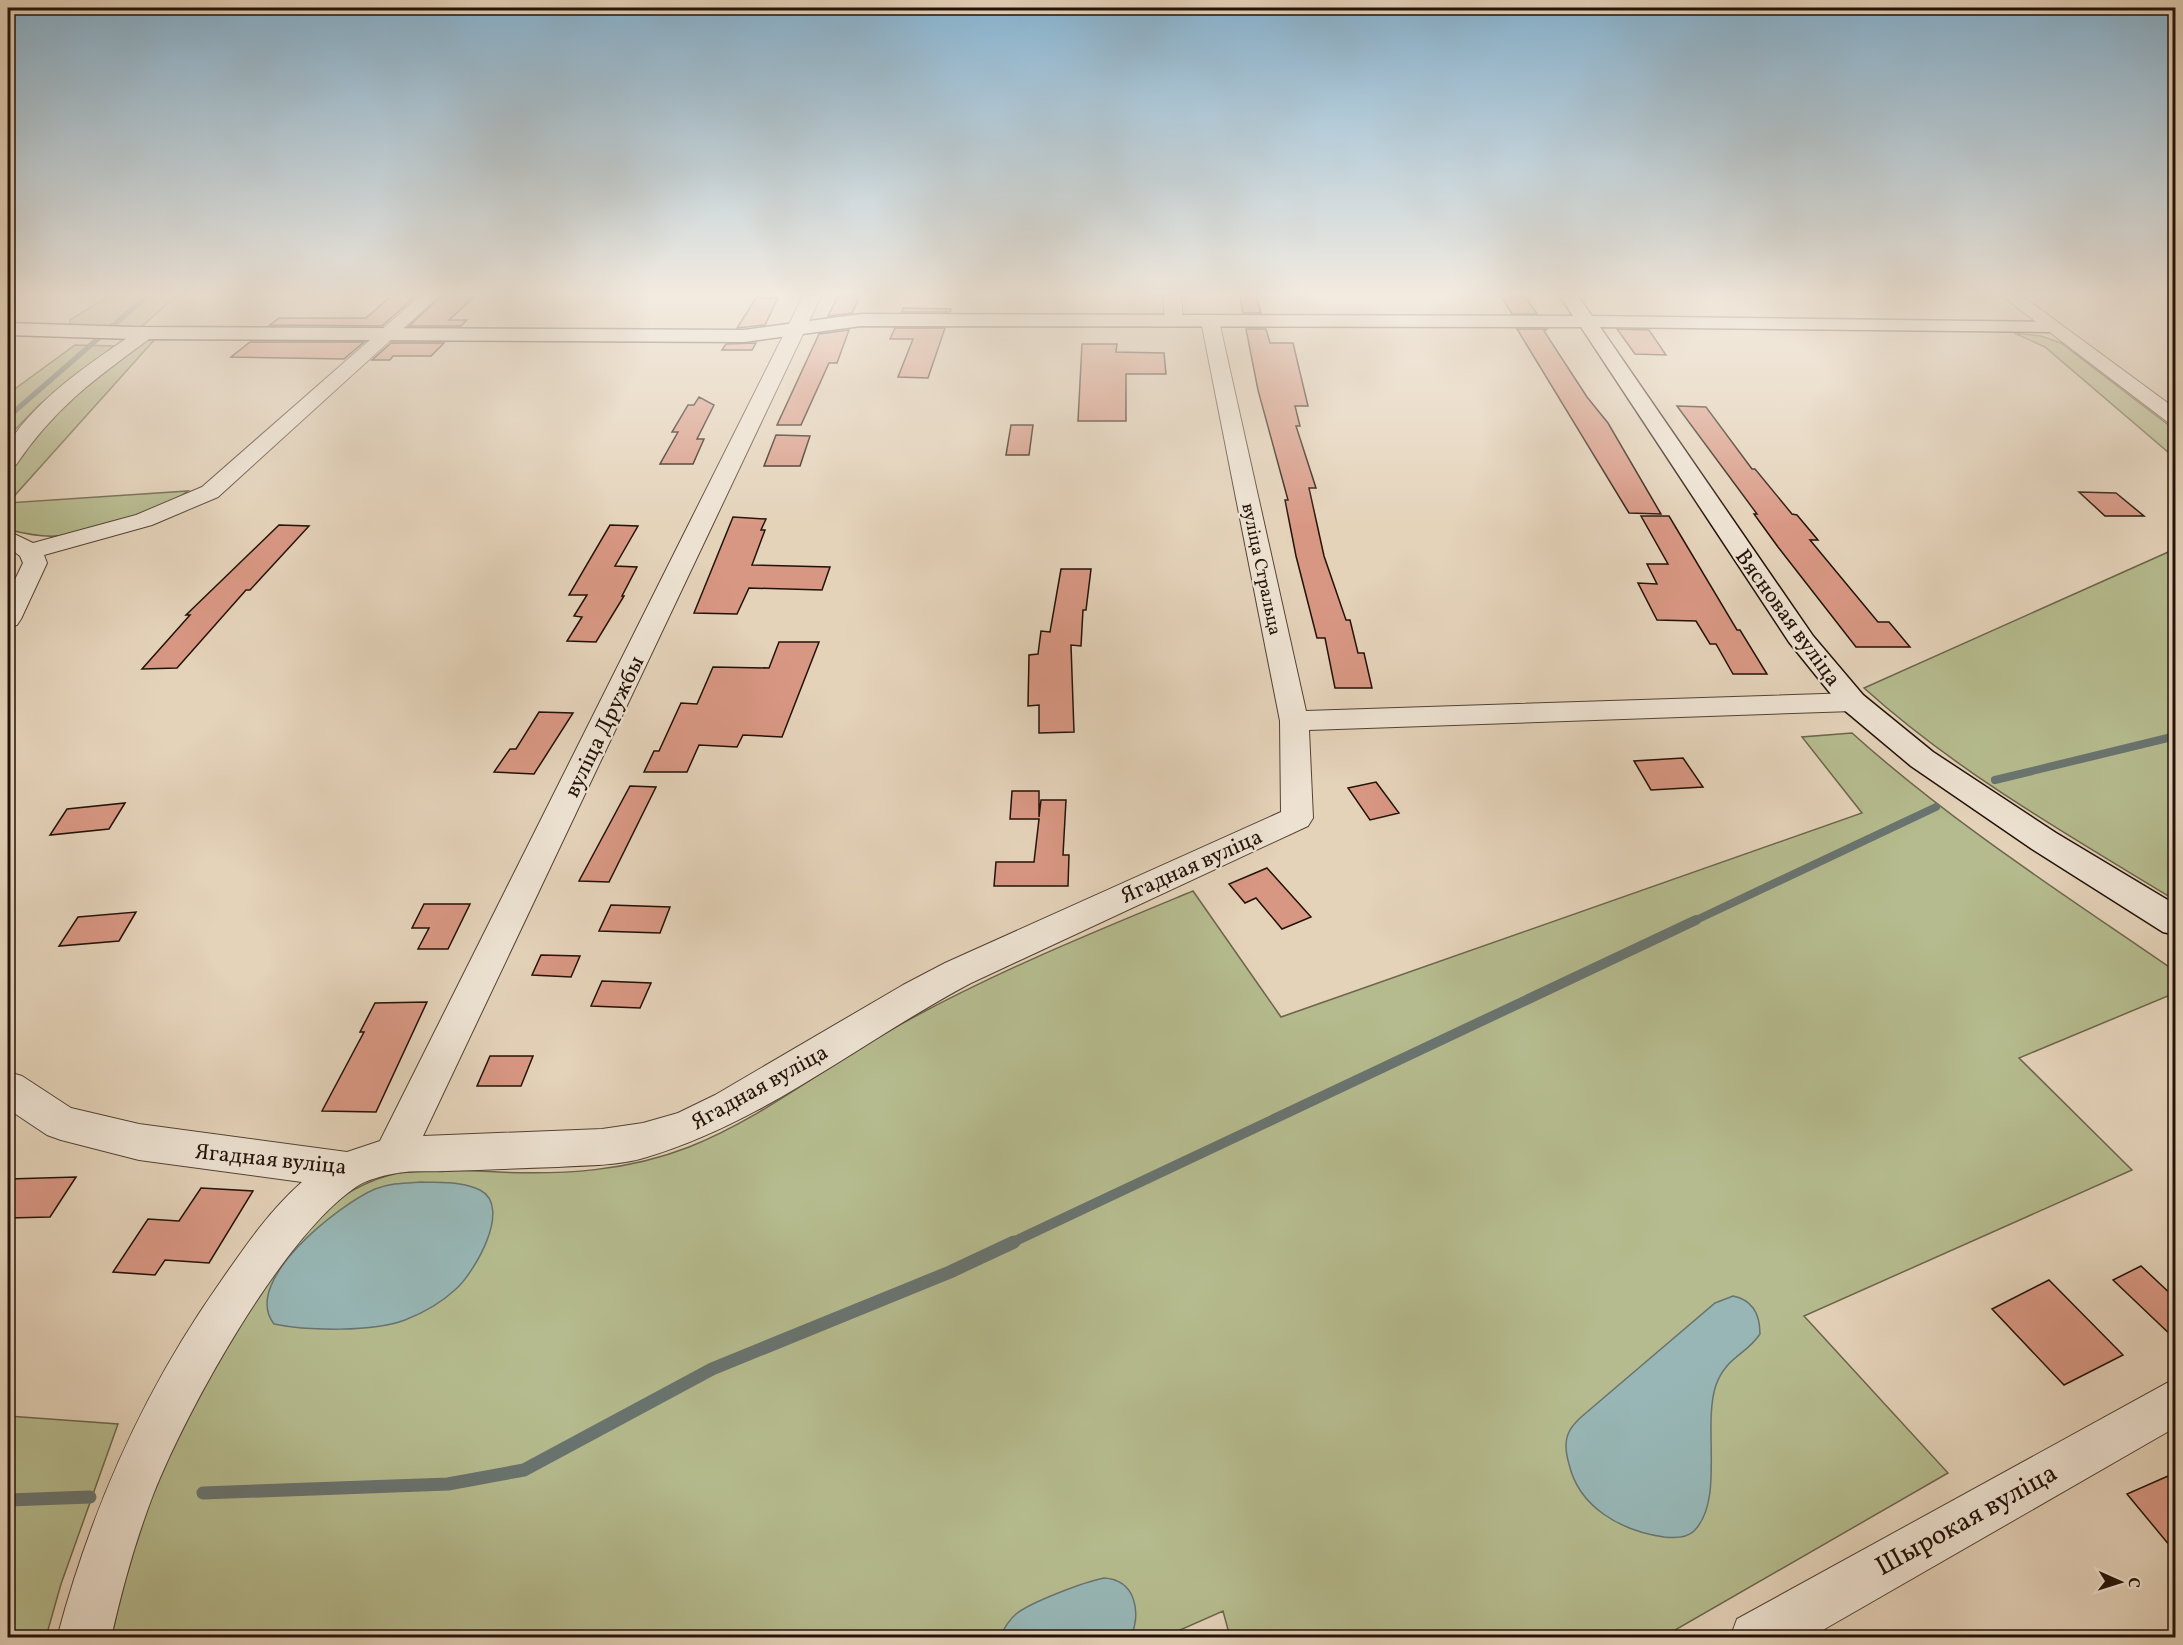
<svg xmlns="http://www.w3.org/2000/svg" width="2183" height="1645" font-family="Vollkorn,serif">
  <rect width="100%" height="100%" fill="#e4d2b9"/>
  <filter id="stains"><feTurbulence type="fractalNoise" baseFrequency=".00333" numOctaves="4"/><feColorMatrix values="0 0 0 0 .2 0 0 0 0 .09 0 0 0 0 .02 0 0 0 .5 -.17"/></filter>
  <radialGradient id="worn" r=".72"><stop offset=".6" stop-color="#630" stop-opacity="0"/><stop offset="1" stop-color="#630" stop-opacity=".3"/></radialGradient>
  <path fill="#b5bb8e" stroke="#6c664b" stroke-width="1.5" d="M 109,296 L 176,296 L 140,328 L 75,326 L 70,323 L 70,320 Z
    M 2014,333 L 2041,336 L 2061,343 L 2175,430 L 2175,458 L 2045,347 Z
    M 156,338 L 8,503 L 188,491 C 160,512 92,534 56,536 C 41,537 26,534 10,530 L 8,528 C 8,513 5,496 8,482 C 15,438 109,368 144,341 Z
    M 75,345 L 115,346 L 39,405 L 8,437 L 8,394 Z
    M 2175,549 L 2175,900 C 2068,835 1957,772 1864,688 Z
    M 1852,733 C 1952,823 2065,895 2175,971 L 2175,993 L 2019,1058 L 2132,1170 L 1804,1316 L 1948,1473 L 1663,1637 L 1230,1637 L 1223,1611 L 1162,1638 L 111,1638 C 124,1584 135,1530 156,1479 C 174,1435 200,1394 224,1353 C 250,1308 280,1254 317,1217 C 338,1196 369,1179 398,1173 C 430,1167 466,1171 498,1172 C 563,1175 628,1171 689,1147 C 760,1119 821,1070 887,1032 C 985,976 1089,934 1193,891 L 1281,1017 L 1862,813 L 1802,737 Z
    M 8,1416 L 118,1424 L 61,1584 L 46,1637 L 8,1637 Z"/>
  <path fill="#97b6b5" stroke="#697470" stroke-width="1.5" d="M 421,1182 C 440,1183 463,1181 480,1190 C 513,1207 474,1273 456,1289 C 442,1302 423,1313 405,1320 C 373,1332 308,1331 274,1324 C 240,1281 340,1204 375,1189 C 390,1183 406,1183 421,1182 Z
    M 1733,1296 C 1753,1300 1760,1315 1760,1334 C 1746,1355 1726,1357 1716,1385 C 1702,1426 1725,1500 1694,1531 C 1687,1538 1673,1538 1664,1537 C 1622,1531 1579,1508 1569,1464 C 1566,1454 1564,1442 1569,1432 C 1571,1427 1576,1422 1580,1418 L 1715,1303 Z
    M 1104,1578 C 1136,1580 1141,1612 1131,1637 L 1000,1637 C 1004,1628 1008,1621 1016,1614 C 1031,1602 1084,1582 1104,1578 Z"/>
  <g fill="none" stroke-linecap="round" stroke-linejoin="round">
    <path stroke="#697470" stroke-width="5" d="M 8,417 L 147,296"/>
    <path stroke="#697470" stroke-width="8" d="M 1995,780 L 2176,736
      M 1692,922 L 1936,807"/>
    <path stroke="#697470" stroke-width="10" d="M 1011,1243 L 1696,920"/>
    <path stroke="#697470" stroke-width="13" d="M 203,1493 L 448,1484 L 524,1470 L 712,1369 L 950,1272 L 1014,1242
      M 8,1500 L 90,1497"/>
  </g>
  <path fill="#d89783" stroke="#231208" stroke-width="1.5" d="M 391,296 L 416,296 L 382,326 L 270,325 L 279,318 L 366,318 Z
    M 441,296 L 475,296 L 449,320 L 467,320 L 461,326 L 409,326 Z
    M 838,296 L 860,296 L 852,313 L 828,316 Z
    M 1240,296 L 1256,296 L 1261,313 L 1243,313 Z
    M 1501,296 L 1525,296 L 1537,314 L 1512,314 Z
    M 756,298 L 778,298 L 765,325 L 737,328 Z
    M 903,308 L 951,309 L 950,312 L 902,312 Z
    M 895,328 L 945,328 L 928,378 L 898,377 L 913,339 L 890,339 Z
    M 1246,329 L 1266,329 L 1270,343 L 1293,343 L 1308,406 L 1295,406 L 1300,426 L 1296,426 L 1316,488 L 1309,488 L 1324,556 L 1346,620 L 1350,620 L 1358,653 L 1364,653 L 1372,688 L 1335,688 L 1325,638 L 1317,638 L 1296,556 L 1285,500 L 1288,500 L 1258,390 Z
    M 1517,329 L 1547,329 L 1544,331 L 1587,397 L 1608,423 L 1661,514 L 1629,513 Z
    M 1617,329 L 1649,330 L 1666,355 L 1635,354 Z
    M 849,330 L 837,363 L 829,363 L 801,425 L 777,425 L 819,334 Z
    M 250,342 L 364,342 L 344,359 L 231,357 Z
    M 391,343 L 444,343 L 431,356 L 393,356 L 390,360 L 372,360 Z
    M 756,343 L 752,350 L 722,350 L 726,344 Z
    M 1082,344 L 1117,344 L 1116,352 L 1164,353 L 1166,374 L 1126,374 L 1126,421 L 1078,421 Z
    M 699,397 L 714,405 L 697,439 L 704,439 L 693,464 L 660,464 L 678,432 L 672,432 L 688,405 L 694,405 Z
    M 1677,406 L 1706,407 L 1752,469 L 1755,469 L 1792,514 L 1797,515 L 1818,540 L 1810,540 L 1878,622 L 1889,622 L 1910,647 L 1856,647 L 1778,547 L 1754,514 L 1757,514 Z
    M 1011,425 L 1033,425 L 1029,455 L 1006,455 Z
    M 776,435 L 810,436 L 800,466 L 764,466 Z
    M 2079,492 L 2116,493 L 2144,516 L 2105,516 Z
    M 1641,516 L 1669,516 L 1737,630 L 1740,630 L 1767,674 L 1733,674 L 1716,644 L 1710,644 L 1696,621 L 1657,620 L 1638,583 L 1657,584 L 1647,564 L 1668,564 Z
    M 733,517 L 766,519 L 761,530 L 765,530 L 752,565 L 830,567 L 822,590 L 749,588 L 737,614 L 694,613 Z
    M 279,525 L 309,526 L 250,590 L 246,590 L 177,668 L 142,669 L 190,615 L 186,615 Z
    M 610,525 L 638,526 L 615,566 L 637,567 L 622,596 L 624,596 L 596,642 L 567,641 L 582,617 L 574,616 L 587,595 L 569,595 Z
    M 1061,569 L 1091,569 L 1086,610 L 1083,610 L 1081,646 L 1071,645 L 1074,732 L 1039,733 L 1039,705 L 1028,706 L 1029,655 L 1038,654 L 1041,631 L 1050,632 Z
    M 779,642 L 819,642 L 782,737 L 743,735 L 737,747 L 699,745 L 687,772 L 644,772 L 654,751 L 659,751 L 681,703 L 697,704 L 713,667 L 769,668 Z
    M 539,712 L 573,713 L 534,774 L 494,772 L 510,749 L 516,749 Z
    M 1683,758 L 1703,787 L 1651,790 L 1634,761 Z
    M 1376,782 L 1399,813 L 1370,820 L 1348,788 Z
    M 630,786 L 656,787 L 609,882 L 579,881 Z
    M 1012,791 L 1039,791 L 1039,817 L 1041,800 L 1066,800 L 1063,855 L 1069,855 L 1068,886 L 994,886 L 996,862 L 1034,862 L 1039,819 L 1010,819 Z
    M 125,803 L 109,829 L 50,835 L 67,809 Z
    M 1267,868 L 1311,917 L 1282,929 L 1256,898 L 1245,903 L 1229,884 Z
    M 424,904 L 470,904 L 448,949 L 418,949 L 429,928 L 412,928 Z
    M 611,905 L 670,907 L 660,933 L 599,931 Z
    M 136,912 L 119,941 L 59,946 L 78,917 Z
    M 541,955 L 580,956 L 571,977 L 532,975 Z
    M 602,981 L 651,983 L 640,1008 L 591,1006 Z
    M 427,1002 L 376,1112 L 322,1111 L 364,1032 L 360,1032 L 375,1003 Z
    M 490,1056 L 533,1056 L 521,1086 L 477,1086 Z
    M 76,1177 L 50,1217 L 8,1218 L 8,1179 Z
    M 201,1188 L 253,1191 L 209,1263 L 165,1260 L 155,1275 L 113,1272 L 148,1219 L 179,1221 Z
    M 2141,1266 L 2175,1298 L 2175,1339 L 2113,1280 Z
    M 2049,1280 L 2123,1355 L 2064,1385 L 1992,1309 Z
    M 2175,1473 L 2175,1552 L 2127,1494 Z"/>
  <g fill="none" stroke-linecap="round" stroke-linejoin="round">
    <g stroke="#534234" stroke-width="2">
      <path id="street" d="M 420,296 L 439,296 L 218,497 L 152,525 L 44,555 L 47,563 L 21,619 L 17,625 L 8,627 L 8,594 L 23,563 L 20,556 L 8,547 L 8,531 L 33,543 L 136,515 L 202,487 Z
        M 803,296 L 821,296 L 423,1136 L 602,1129 L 643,1123 L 678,1113 L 715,1095 L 903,985 L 945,963 L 1281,812 L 1280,721 L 1201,321 L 1204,317 L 1210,316 L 1219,321 L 1306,711 L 1853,693 L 1863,696 L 1867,702 L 1863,708 L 1853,711 L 1309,730 L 1313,818 L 1308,826 L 971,983 C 863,1040 765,1122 647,1157 C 619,1166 588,1165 558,1167 C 521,1168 483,1170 445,1171 C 428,1172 409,1170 392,1174 C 382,1176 367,1180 359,1185 C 283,1234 186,1411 153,1495 C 135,1542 122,1589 111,1638 L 57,1638 C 91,1510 143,1392 219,1284 C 244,1248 269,1211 302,1182 L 139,1160 L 61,1140 L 47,1135 L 8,1109 L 8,1072 L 22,1076 L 71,1108 L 139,1124 L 347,1152 L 380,1141 Z
        M 1163,296 L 1181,296 L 1183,321 L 1180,325 L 1174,326 L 1165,321 Z
        M 2002,296 L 2022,296 L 2176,409 L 2176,425 L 2169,423 Z
        M 146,327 L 155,333 L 152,337 C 96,378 56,406 16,465 L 8,466 L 8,444 C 40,395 92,362 140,329 Z
        M 2176,1378 L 2176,1427 L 1809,1638 L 1730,1638 L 1737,1619 Z"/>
    </g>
    <g stroke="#231208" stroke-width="3">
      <path id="secondary" d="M 1560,296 L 1578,296 L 1592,316 L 2056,322 L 2059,326 L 2056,330 L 2049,332 L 1600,327 L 1813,636 L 1863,695 L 1933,752 L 2056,833 L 2176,905 L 2176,935 L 2163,932 L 2032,849 L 1911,766 L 1843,709 L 1789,642 L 1581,327 L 861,326 L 744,342 L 133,339 L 8,335 L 8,323 L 133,327 L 744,330 L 861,314 L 1573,316 Z"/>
    </g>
    <use href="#street" fill="#ede2d2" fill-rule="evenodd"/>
    <use href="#secondary" fill="#ede2d2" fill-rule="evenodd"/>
  </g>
  <linearGradient id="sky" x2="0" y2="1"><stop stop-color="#87b5d4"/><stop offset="0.56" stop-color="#f3ebe0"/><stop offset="1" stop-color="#f3ebe0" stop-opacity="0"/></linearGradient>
  <rect width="2183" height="526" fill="url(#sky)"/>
  <g text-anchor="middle" stroke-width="4.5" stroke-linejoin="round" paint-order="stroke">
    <g font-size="18" fill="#231208" stroke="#ede2d2">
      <text transform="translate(1262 569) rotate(78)" y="6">вуліца Стральца</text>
    </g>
    <g font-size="22" fill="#231208" stroke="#ede2d2">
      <text transform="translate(1789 617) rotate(54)" y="8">Вясновая вуліца</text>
      <text transform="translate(603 726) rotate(-64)" y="8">вуліца Дружбы</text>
      <text transform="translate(1191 865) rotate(-24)" y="8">Ягадная вуліца</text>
      <text transform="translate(759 1086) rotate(-29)" y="8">Ягадная вуліца</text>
      <text transform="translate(271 1158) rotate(6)" y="8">Ягадная вуліца</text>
    </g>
    <g font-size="27" fill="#231208" stroke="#ede2d2">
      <text transform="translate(1966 1519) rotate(-29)" y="9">Шырокая вуліца</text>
    </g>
  </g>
  <rect width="2183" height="1645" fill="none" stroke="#e4d2b9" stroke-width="30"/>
  <rect x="9" y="9" width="2165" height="1627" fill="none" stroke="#231208" stroke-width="3"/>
  <rect x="15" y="15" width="2153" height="1615" fill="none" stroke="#231208" stroke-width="1.5"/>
  <g transform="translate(2120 1582) rotate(93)" stroke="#ede2d2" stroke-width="4.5" paint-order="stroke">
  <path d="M0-4.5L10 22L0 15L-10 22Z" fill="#231208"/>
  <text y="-9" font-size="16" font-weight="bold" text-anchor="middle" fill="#231208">С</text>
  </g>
  <rect width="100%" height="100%" filter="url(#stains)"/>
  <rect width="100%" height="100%" fill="url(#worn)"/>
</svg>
